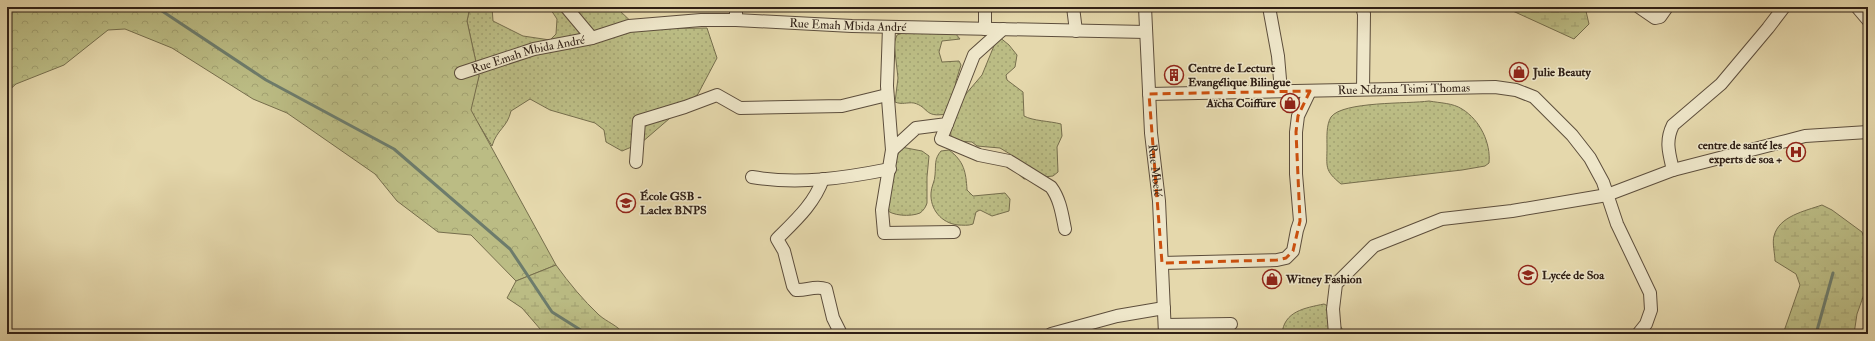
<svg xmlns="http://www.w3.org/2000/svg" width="1875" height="341" font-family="'IM FELL Double Pica',serif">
  <defs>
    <pattern id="grass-dots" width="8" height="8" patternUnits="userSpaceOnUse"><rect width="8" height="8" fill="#bbbc84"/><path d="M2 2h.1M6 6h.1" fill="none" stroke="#a1a171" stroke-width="1.8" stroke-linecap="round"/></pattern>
    <pattern id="forest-crowns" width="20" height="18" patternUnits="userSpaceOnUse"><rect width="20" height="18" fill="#bbbc84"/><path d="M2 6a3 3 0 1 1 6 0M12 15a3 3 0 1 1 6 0" fill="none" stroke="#a1a171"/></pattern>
    <pattern id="wetland-marsh" width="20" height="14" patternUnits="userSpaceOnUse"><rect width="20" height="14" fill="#bbbc84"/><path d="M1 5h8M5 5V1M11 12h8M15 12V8" fill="none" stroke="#a1a171"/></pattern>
  </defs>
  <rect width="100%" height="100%" fill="#e5d8ac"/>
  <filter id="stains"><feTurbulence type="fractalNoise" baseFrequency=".005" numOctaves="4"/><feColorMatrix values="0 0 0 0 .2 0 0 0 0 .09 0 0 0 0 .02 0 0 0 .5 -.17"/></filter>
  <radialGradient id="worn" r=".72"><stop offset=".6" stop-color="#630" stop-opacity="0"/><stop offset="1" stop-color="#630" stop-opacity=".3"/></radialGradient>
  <path fill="url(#grass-dots)" stroke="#766e4d" d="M 470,7 L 492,7 L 493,21 L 523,36 L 550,40 L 556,34 L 557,19 L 549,7 L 620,7 L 619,10 L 639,29 L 707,28 L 717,58 L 698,94 L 641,143 L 622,151 L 606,142 L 604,130 L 595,123 L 550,110 L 530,99 L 511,111 C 507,128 497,129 492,146 L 470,110 L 479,76 L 467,21 Z
    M 906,32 L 955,33 L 960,39 L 942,41 L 939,52 L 942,62 L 959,61 L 961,65 L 956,81 L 954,99 L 946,114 C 924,118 929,107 914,103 C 907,102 902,105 895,102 L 898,78 L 894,43 L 897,35 Z
    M 998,36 L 1009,45 L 1017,55 L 1015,67 L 1006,75 L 1007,80 L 1023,92 L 1024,116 C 1033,121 1050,121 1061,124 L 1062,136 L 1057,147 L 1058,172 L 1053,176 L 1024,179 L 1015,171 L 1010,154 L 1000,148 L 977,146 L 972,142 L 955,141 L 951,137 L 950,125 L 954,108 L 982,75 Z
    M 1429,101 C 1440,103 1453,103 1462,109 C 1480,120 1491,143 1489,163 L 1485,166 L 1462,170 L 1341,184 C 1324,170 1327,167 1327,147 C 1327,138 1326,125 1331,117 C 1343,101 1408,104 1429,101 Z
    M 896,146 L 922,151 L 929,156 L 927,177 L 927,203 C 926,207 923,211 920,213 C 911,217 891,216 886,209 Z
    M 949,150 C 964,161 966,172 967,190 L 973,196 L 1005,193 L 1010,199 L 1009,211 L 992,216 L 980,210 L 976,212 L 973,224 C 968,226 963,225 958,225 C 941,223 930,209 931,193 C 931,187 935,181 935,175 C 936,165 934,159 941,151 Z
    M 1324,304 C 1336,308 1337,325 1346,334 L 1282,334 C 1284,311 1305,308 1324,304 Z"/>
  <path fill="url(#forest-crowns)" stroke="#766e4d" d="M 7,7 L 470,7 L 467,21 L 479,76 L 471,110 L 556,265 L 516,281 L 471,235 L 438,232 L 397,201 L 375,174 L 287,113 L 253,99 L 172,48 L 125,29 L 108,30 L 64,65 L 16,84 L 7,92 Z"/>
  <path fill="url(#wetland-marsh)" stroke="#766e4d" d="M 1504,7 L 1585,7 L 1589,24 L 1574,39 Z
    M 1822,205 L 1832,210 L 1862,232 L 1868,250 L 1868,283 L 1857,314 L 1854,334 L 1783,334 L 1800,285 L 1796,274 L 1775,261 C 1775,254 1772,243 1774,236 C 1779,216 1805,211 1822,205 Z
    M 556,265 C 569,283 583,300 599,315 C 607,322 617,325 624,334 L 551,334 L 541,330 L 522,308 L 507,298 L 516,281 Z"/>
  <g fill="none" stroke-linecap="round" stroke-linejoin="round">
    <path stroke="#6d7c6c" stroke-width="3" d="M 156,7 L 266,80 L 394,149 L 510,249 L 552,312 L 587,334
      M 1816,334 L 1833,273"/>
    <g stroke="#5d4e3c" stroke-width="14">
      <g id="street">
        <path d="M 566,7 L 592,38"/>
        <path d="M 736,7 L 736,20"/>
        <path d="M 1073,7 L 1076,31"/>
        <path id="s1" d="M 1145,7 L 1151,133 L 1159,201 L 1165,334"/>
        <path d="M 1269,7 L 1278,56 L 1281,91"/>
        <path d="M 1362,7 L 1364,14 L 1363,89"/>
        <path d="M 1639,7 L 1655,18 L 1660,17 L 1667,7"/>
        <path d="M 1857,7 L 1868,20"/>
        <path d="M 889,27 L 887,86 L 892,150 L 882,210 L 884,233 L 954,232"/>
        <path d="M 985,29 L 985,7"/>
        <path id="s2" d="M 461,73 L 534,49 L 592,38 L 629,26 L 701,20 L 736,20 L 852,26 L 1146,32"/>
        <path id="s3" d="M 1149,94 L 1495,87 L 1516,90 L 1534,97 L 1572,135 L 1590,158 L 1603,182 L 1617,224 L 1650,293 L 1651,310 L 1646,324 L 1638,334"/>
        <path d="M 947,124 L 941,139 L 979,155 L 1009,161 L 1051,187 C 1060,199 1062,214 1065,229"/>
        <path d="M 892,150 L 916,128 L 947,124 L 974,55 L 1003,29"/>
        <path d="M 636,162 L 639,121 L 685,107 L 717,95 L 740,108 L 842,106 L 887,95"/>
        <path d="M 1673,170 C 1669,153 1665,141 1673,125 L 1721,84 L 1768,28 L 1784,7"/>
        <path d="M 752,177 C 798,185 845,178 890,169"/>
        <path d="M 823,179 C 814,204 796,220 777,239 L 784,251 L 793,286 L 796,290 C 806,291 815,285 826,289 L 833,318 L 841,334"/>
        <path d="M 1162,263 L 1277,260 L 1286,258 L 1293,251 L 1297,230 L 1300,221 L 1296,174 L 1296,132 L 1298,116 L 1310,91"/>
        <path d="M 1165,325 L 1231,324"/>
        <path d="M 1051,334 L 1117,316 L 1164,308"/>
        <path d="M 1335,334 L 1333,309 L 1336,284 L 1374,246 L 1442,219 L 1512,211 L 1607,195 L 1673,170 L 1786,141 L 1805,136 L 1868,132"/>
      </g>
    </g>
    <use href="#street" stroke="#eee6c9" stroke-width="12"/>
  </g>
  <path fill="none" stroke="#cc500e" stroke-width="3" stroke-dasharray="8 5" stroke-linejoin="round" d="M 1310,91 L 1298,116 L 1296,132 L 1300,221 L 1293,251 L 1286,258 L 1277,260 L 1162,263 L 1149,94 Z"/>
  <defs>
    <g id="shop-ring" transform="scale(1)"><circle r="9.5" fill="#eee6c9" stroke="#8f2418" stroke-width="1.5"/><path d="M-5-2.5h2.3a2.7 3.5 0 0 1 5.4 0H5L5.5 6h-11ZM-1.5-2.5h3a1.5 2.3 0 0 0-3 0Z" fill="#8f2418"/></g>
    <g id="building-ring" transform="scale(1)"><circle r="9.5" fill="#eee6c9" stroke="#8f2418" stroke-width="1.5"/><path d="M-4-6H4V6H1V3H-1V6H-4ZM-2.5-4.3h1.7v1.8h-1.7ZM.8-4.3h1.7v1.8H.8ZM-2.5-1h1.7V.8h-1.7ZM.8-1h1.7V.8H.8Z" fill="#8f2418"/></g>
    <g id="hospital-ring" transform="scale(1)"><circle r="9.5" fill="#eee6c9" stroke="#8f2418" stroke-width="1.5"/><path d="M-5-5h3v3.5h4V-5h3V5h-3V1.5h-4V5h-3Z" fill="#8f2418"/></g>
    <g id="school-ring" transform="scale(1)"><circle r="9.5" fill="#eee6c9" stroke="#8f2418" stroke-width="1.5"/><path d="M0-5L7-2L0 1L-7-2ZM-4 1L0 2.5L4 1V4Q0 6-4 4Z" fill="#8f2418"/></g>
  </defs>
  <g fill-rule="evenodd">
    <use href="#shop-ring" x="1519" y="72"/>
    <use href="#building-ring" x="1174" y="75"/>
    <use href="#shop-ring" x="1290" y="103"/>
    <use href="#hospital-ring" x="1796" y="152"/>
    <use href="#school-ring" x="626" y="203"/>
    <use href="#school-ring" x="1528" y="275"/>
    <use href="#shop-ring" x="1272" y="279"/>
  </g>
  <g text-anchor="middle" stroke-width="3" stroke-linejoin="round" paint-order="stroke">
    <g font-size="12" fill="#302016" stroke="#eee6c9">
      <text dy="4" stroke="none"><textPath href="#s2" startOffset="394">Rue Emah Mbida André</textPath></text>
      <text dy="4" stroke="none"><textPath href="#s2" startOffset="70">Rue Emah Mbida André</textPath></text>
      <text dy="4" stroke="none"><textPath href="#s3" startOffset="255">Rue Ndzana Tsimi Thomas</textPath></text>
      <text dy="4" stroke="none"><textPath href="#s1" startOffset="164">Rue Mbelé</textPath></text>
    </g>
    <g font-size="12" font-weight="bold" fill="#302016" stroke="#eee6c9" text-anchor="start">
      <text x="1188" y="72">Centre de Lecture<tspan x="1188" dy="14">Evangélique Bilingue</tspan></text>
      <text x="1533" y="76">Julie Beauty</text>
      <text x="1276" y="107" text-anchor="end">Aïcha Coiffure</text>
      <text x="1782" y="149" text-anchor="end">centre de santé les<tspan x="1782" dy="14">experts de soa +</tspan></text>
      <text x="640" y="200">École GSB -<tspan x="640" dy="14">Laclex BNPS</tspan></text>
      <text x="1542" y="279">Lycée de Soa</text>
      <text x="1286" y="283">Witney Fashion</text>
    </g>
  </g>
  <rect width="1875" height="341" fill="none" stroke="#e5d8ac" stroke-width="24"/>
  <rect x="8" y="8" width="1859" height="325" fill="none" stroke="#302016" stroke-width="2"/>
  <rect x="12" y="12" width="1851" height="317" fill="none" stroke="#302016"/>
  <rect width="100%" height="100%" filter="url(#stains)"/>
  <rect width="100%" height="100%" fill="url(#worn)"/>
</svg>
